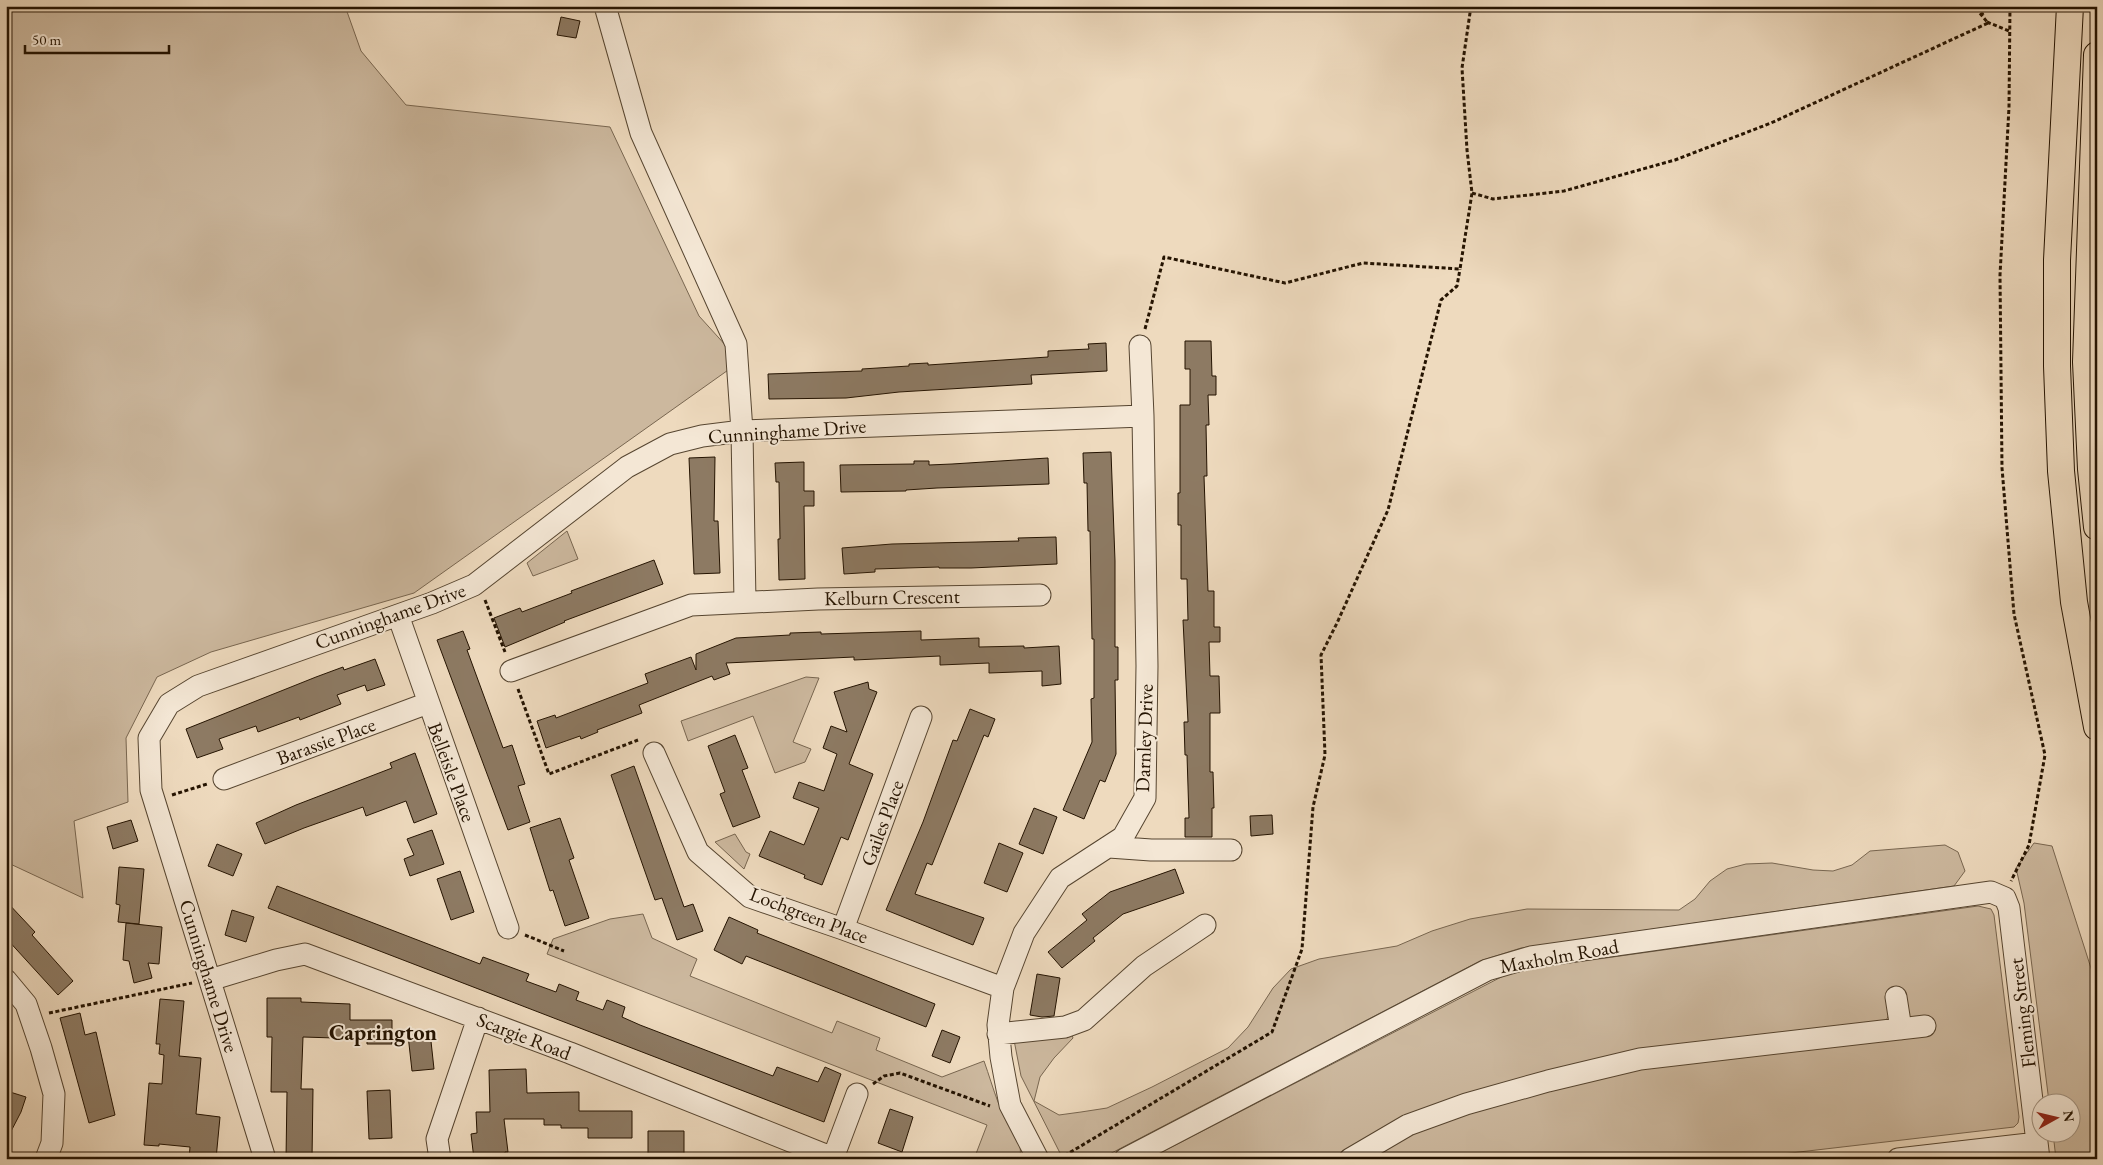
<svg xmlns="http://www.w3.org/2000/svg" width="2103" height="1165" font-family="'EB Garamond',serif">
  <rect width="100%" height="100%" fill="#eedabe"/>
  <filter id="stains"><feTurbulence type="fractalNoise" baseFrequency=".004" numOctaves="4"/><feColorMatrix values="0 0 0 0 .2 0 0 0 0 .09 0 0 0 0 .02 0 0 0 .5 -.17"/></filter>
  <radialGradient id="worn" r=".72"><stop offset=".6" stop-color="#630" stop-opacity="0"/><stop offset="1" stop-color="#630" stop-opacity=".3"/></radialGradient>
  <path fill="#ccb89e" stroke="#786650" d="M 6,6 L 345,6 L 361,51 L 406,105 L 610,127 L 699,316 L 728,348 L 731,368 L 414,593 L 211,652 L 157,677 L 126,738 L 128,802 L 74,821 L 83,898 L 6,862 Z
    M 567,531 L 578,559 L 533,576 L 527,563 Z
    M 806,677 L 819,678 L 793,742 L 811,749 L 805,762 L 775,773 L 753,716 L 688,741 L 681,721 Z
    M 735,834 L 746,852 L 750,854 L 744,869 L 715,842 Z
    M 2034,843 L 2052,846 L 2097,987 L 2097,1159 L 2056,1159 L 2053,1133 L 2070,1132 L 2070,1102 L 2049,1102 L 2024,903 L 2016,868 Z
    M 1945,845 L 1958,852 L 1965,871 L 1954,886 L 1521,948 L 1480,961 L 1102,1158 L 1069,1159 L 1061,1155 L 1021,1076 L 1013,1035 L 1070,1030 L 1073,1038 L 1054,1058 L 1040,1077 L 1034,1101 L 1059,1115 L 1081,1112 L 1107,1108 L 1152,1087 L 1228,1048 L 1248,1027 L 1273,988 L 1291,969 L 1319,959 L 1397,946 L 1432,931 L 1470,919 L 1527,909 L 1679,910 L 1695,899 L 1710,881 L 1727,869 L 1746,864 L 1772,863 L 1813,870 L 1833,871 L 1852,865 L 1870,851 Z
    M 1978,906 L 1991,909 L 1994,915 L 2019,1117 L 2018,1123 L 2014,1127 L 1739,1159 L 1362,1159 L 1376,1150 L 1457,1114 L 1608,1074 L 1914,1018 L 1909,1016 L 1889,1015 L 1885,1022 L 1639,1050 L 1404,1117 L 1332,1159 L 1154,1159 L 1152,1157 L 1509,973 L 1534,968 Z
    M 643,914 L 652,938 L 697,959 L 690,976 L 832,1033 L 837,1021 L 880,1038 L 876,1050 L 942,1077 L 984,1061 C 989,1075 993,1089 998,1102 C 1005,1118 1026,1140 1019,1159 L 974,1159 L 987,1125 L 547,954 L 553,939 L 610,919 Z"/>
  <path fill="#8d7a63" stroke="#241301" d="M 561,17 L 580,21 L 576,38 L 557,35 Z
    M 1185,341 L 1211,341 L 1212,376 L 1216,376 L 1216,395 L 1208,395 L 1209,425 L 1206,425 L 1207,476 L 1204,476 L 1208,591 L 1214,591 L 1214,627 L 1220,627 L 1220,642 L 1209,642 L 1210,676 L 1219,676 L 1220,713 L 1210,713 L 1210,772 L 1213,772 L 1214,808 L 1212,808 L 1212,837 L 1185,837 L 1185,818 L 1189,818 L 1187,755 L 1185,755 L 1184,722 L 1188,722 L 1183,620 L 1188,620 L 1187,579 L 1181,579 L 1181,525 L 1178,525 L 1178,493 L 1180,493 L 1180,405 L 1190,405 L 1190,369 L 1185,369 Z
    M 1106,343 L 1107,371 L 1031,375 L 1032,384 L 899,392 L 846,398 L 769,399 L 768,374 L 862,371 L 862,369 L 909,366 L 909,364 L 928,363 L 928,365 L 1048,357 L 1048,351 L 1089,349 L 1088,344 Z
    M 1111,452 L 1115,561 L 1115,647 L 1118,647 L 1118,680 L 1115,680 L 1116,754 L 1105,782 L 1100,780 L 1084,819 L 1063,810 L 1092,742 L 1091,699 L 1094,698 L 1094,639 L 1092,639 L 1090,531 L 1088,531 L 1087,483 L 1084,483 L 1083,453 Z
    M 715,457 L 714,521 L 718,521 L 720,573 L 694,574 L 689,458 Z
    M 1048,458 L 1049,484 L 937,488 L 906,490 L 906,491 L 841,492 L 840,465 L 914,464 L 914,461 L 929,461 L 929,465 L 952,464 Z
    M 804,462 L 804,491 L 814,491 L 814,506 L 804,506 L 805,579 L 779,580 L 778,539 L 780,539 L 779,482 L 776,482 L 775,463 Z
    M 1056,537 L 1057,564 L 971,568 L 939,568 L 939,567 L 875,569 L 875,572 L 844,574 L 842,548 L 892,544 L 1019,541 L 1018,538 Z
    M 654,560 L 663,584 L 564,621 L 565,622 L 505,647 L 494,618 L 520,608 L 522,612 L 572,593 L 571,591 Z
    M 463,631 L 470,649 L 467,650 L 503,748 L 512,745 L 525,784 L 518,786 L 530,822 L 508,830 L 437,640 Z
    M 921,631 L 921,640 L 979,638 L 979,647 L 1024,646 L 1024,648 L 1059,646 L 1061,684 L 1042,686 L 1042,671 L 989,673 L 989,663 L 940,665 L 940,656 L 854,660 L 854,657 L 726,663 L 730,674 L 714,680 L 712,676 L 639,705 L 642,713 L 597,730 L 598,732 L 581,739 L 580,736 L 546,748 L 537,721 L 555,715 L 556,718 L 648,683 L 645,674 L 691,657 L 696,670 L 696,654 L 736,638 L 790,635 L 790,633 L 821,632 L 821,634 Z
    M 375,659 L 385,685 L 367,691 L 365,685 L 337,695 L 341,704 L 300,720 L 299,717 L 258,732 L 256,726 L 219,739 L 223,749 L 197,758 L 186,729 L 316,677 L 343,667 L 344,670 Z
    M 868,682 L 869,689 L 877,692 L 849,764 L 873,774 L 848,840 L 841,837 L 822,885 L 804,878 L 805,875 L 759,856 L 770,831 L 804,845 L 819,808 L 793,798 L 799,782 L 824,791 L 837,754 L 823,748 L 831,726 L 847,732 L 834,692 Z
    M 970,709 L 995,719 L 988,737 L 984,735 L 932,865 L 927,863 L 915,894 L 984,918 L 973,945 L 886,910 L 923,822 L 953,740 L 957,741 Z
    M 735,735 L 748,768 L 742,770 L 760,817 L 733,827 L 720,794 L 725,792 L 708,746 Z
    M 415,753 L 437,814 L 414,823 L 406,801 L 366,816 L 363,807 L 304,828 L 265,844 L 256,823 L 296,805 L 392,768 L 390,763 Z
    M 634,766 L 684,907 L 693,904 L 703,931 L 677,940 L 662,898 L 655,900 L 611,775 Z
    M 1034,808 L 1057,817 L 1043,854 L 1019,844 Z
    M 1272,815 L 1273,834 L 1251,836 L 1250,816 Z
    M 560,818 L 574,858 L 569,860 L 589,918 L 565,926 L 553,890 L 550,891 L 530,828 Z
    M 131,820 L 138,841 L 113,849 L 107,827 Z
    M 432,830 L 444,864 L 410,876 L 404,859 L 414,855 L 407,839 Z
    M 999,843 L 1023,853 L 1007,892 L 984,883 Z
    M 217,844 L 242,854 L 233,876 L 208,866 Z
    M 119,867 L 144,869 L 139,924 L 118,922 L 120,905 L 116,904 Z
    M 1175,869 L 1184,893 L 1123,914 L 1093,938 L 1095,941 L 1062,968 L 1048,952 L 1087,920 L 1082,914 L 1110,892 Z
    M 460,871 L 474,912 L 451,920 L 437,879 Z
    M 277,886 L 480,964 L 483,957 L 529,974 L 526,981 L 556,992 L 559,984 L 579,992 L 576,1000 L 603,1010 L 607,1000 L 625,1007 L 622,1017 L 640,1025 L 773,1076 L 777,1067 L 818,1082 L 825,1067 L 841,1074 L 824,1122 L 268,908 Z
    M 6,901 L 35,932 L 32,935 L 73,981 L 58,995 L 6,938 Z
    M 232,910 L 254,917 L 246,942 L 225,935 Z
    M 729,917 L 758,930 L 757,933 L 935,1004 L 926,1027 L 746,956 L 742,964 L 714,950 Z
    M 126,923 L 162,927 L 159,964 L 148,963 L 152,978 L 134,983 L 129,961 L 123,960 Z
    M 1037,974 L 1060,978 L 1054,1016 L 1042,1017 L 1030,1015 Z
    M 267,998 L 301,998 L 301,1002 L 350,1004 L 350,1020 L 392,1020 L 392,1044 L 367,1044 L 367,1039 L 303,1037 L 301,1089 L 313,1089 L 312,1159 L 286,1159 L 287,1092 L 271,1092 L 272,1037 L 267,1037 Z
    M 160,999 L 184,1001 L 179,1056 L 201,1058 L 196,1114 L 220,1117 L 216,1159 L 189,1159 L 190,1147 L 159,1144 L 159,1146 L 144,1145 L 149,1083 L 162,1084 L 164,1055 L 159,1054 L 160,1044 L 156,1044 Z
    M 80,1013 L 85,1035 L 96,1032 L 115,1115 L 89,1123 L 60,1018 Z
    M 942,1030 L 960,1037 L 950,1063 L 932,1056 Z
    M 430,1032 L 434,1069 L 412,1071 L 408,1035 Z
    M 526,1069 L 527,1093 L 579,1092 L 579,1111 L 632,1111 L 632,1138 L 588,1138 L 588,1128 L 561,1128 L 561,1125 L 544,1125 L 544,1119 L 504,1119 L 508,1152 L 505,1152 L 505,1159 L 474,1159 L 471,1134 L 477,1133 L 476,1112 L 490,1112 L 489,1070 Z
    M 390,1090 L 392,1138 L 369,1139 L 367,1091 Z
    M 10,1092 L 26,1097 L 21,1112 L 6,1141 L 6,1104 Z
    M 890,1109 L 913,1117 L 902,1152 L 878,1143 Z
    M 648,1131 L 684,1131 L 684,1157 L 648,1157 Z"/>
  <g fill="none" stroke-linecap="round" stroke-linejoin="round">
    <g stroke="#564530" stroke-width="23">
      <path id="minor" d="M 605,6 L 641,133 L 736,344 L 742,431 L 745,602
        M 398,615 L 508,928
        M 511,671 L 691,605 L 818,599 L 1040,595
        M 654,753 L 698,852 L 750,897 L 843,929 L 1003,988
        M 224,779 L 428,703
        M 1109,847 L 1151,850 L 1231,850
        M 843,929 L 921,717
        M 6,980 L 26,1004 L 41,1048 L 54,1094 L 52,1143 L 46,1159
        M 210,980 L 276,960 L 305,954 L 570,1053 L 833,1158 L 857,1094
        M 1896,997 L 1901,1029
        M 998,1034 L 1065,1027 L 1084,1020 L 1144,966 L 1205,925
        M 265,1159 L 151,790 L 149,738 L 169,704 L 198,686 L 432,603 L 474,585 L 627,467 L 670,444 L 702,436 L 742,431 L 1143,416
        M 440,1159 L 437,1139 L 478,1018
        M 1038,1159 L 1010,1105 L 1001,1057 L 998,1025 L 1003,988 L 1024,933 L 1060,878 L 1123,837 L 1145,798 L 1147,666 L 1143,416 L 1140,346
        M 1125,1159 L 1487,970 L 1531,957 L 1991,892 L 2005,898 L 2009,908 L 2039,1159
        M 1350,1159 L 1408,1125 L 1466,1104 L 1548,1081 L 1640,1059 L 1925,1026
        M 1898,1159 L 2037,1143"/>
    </g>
    <g stroke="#241301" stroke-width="28">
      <path id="major" d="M 2070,6 L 2057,260 L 2057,366 L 2061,471 L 2074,602 L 2097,727
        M 2097,55 L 2086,362 L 2091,469 L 2097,527"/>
    </g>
    <path stroke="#241301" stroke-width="3" stroke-dasharray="4 2.5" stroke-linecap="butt" d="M 1979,6 L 1983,15
      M 2010,6 L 2009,107 L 2000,275 L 2002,468 L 2014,614 L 2045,755 L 2029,845 L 2011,881
      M 1987,22 L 2009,31
      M 1472,193 L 1493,199 L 1564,191 L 1675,160 L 1771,123 L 1988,23 L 1974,6
      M 1145,329 L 1164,257 L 1285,283 L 1363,263 L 1460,269 L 1472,193 L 1467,150 L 1462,68 L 1471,6
      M 485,600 L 505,652
      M 518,689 L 549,774 L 638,740
      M 172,795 L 207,784
      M 525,935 L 564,951
      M 49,1013 L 192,983
      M 873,1084 L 884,1076 L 900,1073 L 990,1106
      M 1059,1159 L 1272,1032 L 1302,949 L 1313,807 L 1325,755 L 1321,655 L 1337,623 L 1388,510 L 1441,300 L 1457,286 L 1460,269"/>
    <use href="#minor" stroke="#f4e7d5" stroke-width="21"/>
    <use href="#major" stroke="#eedabe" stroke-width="26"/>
  </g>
  <g text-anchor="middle" stroke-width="4" stroke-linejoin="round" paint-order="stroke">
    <g font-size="20" fill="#241301" stroke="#f4e7d5">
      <text transform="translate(787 431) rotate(-4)" y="7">Cunninghame Drive</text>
      <text transform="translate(892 597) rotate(-1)" y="7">Kelburn Crescent</text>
      <text transform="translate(390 616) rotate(-20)" y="7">Cunninghame Drive</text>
      <text transform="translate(1144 738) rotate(-88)" y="7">Darnley Drive</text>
      <text transform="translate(326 741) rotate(-20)" y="7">Barassie Place</text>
      <text transform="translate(452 772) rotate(70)" y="7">Belleisle Place</text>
      <text transform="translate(882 823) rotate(-70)" y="7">Gailes Place</text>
      <text transform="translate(809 915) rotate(21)" y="7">Lochgreen Place</text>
      <text transform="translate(1559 956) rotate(-10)" y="7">Maxholm Road</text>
      <text transform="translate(209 976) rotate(73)" y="7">Cunninghame Drive</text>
      <text transform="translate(2022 1013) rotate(-97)" y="7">Fleming Street</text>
      <text transform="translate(524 1036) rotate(21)" y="7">Scargie Road</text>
    </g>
    <g font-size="22" font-weight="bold" fill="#241301" stroke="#f4e7d5">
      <text x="383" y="1040">Caprington</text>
    </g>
  </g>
  <rect width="2103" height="1165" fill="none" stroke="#eedabe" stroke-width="25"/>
  <rect x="8" y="8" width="2088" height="1150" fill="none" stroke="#241301" stroke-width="2.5"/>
  <rect x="12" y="12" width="2078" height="1140" fill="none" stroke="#241301"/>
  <g transform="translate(2056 1118) rotate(82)"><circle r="24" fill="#f4e7d5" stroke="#a19280"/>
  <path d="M0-4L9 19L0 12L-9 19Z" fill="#8f2418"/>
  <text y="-8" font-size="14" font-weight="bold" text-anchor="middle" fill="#241301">N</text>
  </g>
  <path d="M25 45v8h144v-8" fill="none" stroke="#241301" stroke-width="2.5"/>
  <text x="32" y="45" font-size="15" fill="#241301" stroke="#f4e7d5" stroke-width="4" paint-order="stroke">50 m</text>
  <rect width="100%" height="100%" filter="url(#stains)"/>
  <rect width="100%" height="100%" fill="url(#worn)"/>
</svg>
